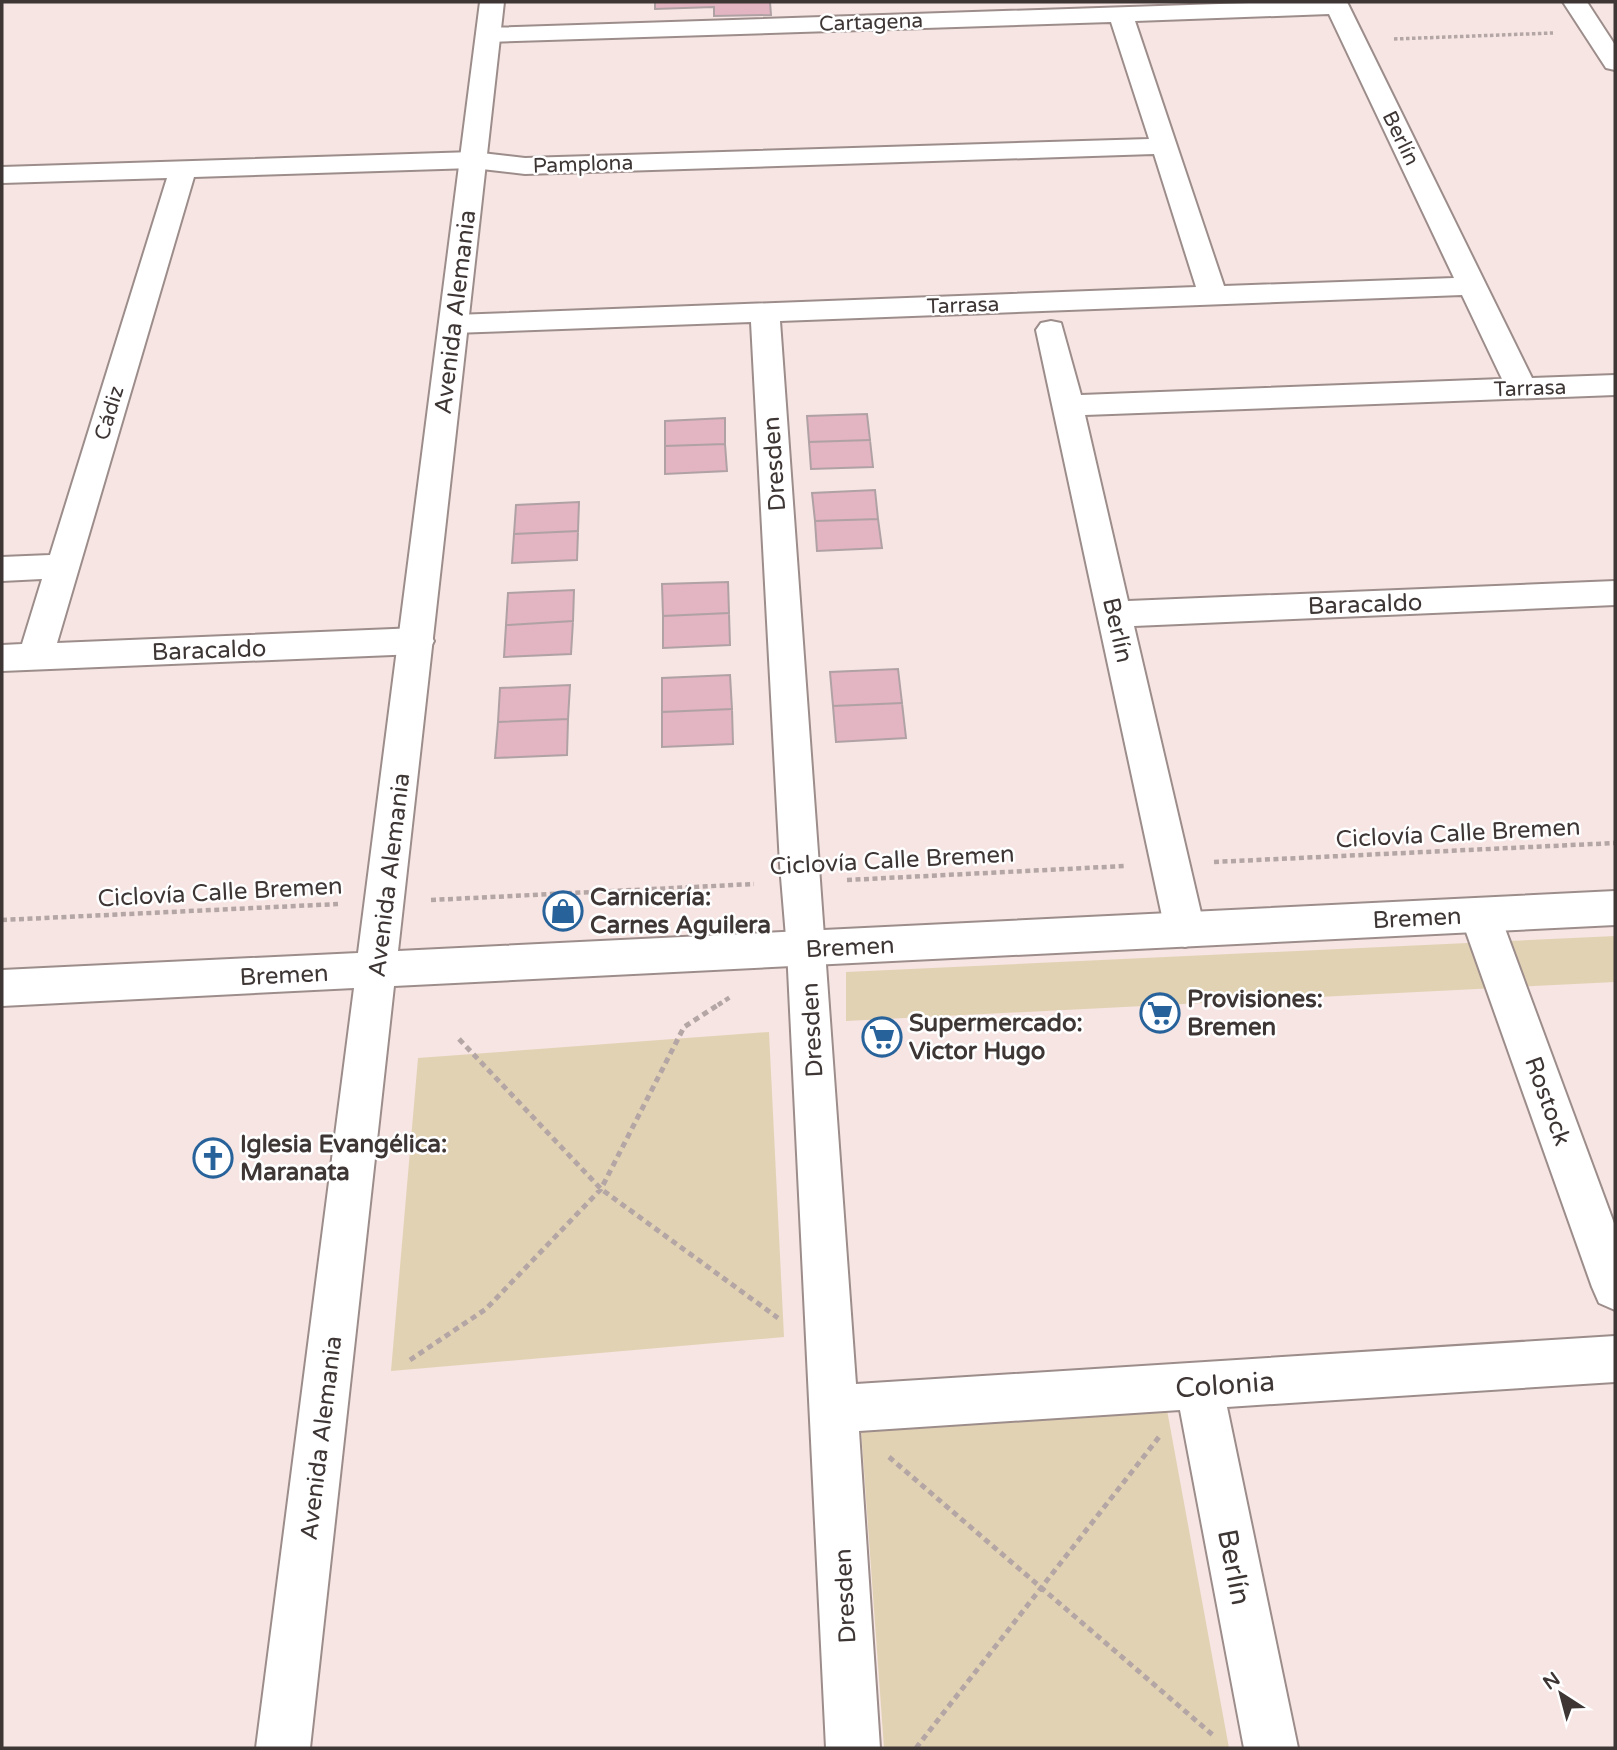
<svg xmlns="http://www.w3.org/2000/svg" width="1617" height="1750" font-family="'Varela Round',sans-serif">
  <rect width="100%" height="100%" fill="#f6e5e3"/>
  <path fill="#e2d2b4" d="M 1615,936 L 1615,982 L 846,1021 L 846,972 Z
    M 769,1032 L 784,1337 L 391,1371 L 418,1058 Z
    M 1167,1410 L 1229,1748 L 884,1748 L 861,1429 Z"/>
  <path fill="#e3b4c1" stroke="#b0a1a5" stroke-width="2" d="M 655,2 L 770,2 L 771,15 L 714,16 L 714,7 L 655,9 Z
    M 867,414 L 870,440 L 809,442 L 807,416 Z
    M 725,418 L 725,444 L 665,446 L 665,421 Z
    M 870,440 L 873,467 L 811,469 L 809,442 Z
    M 725,444 L 727,471 L 665,474 L 665,446 Z
    M 875,490 L 878,519 L 815,521 L 812,493 Z
    M 579,502 L 578,531 L 514,534 L 516,505 Z
    M 878,519 L 882,548 L 817,551 L 815,521 Z
    M 578,531 L 577,560 L 512,563 L 514,534 Z
    M 728,582 L 729,613 L 663,616 L 662,584 Z
    M 574,590 L 573,621 L 506,625 L 508,593 Z
    M 729,613 L 730,645 L 663,648 L 663,616 Z
    M 573,621 L 571,654 L 504,657 L 506,625 Z
    M 898,669 L 902,703 L 833,706 L 830,672 Z
    M 730,675 L 732,709 L 662,712 L 662,678 Z
    M 570,685 L 568,719 L 498,722 L 500,688 Z
    M 902,703 L 906,738 L 836,742 L 833,706 Z
    M 732,709 L 733,744 L 662,747 L 662,712 Z
    M 568,719 L 567,755 L 495,758 L 498,722 Z"/>
  <g fill="none" stroke-linecap="round" stroke-linejoin="round">
    <g stroke="#9c8d8b" stroke-width="4">
      <path id="street" d="M 1280,2 L 1347,2 L 1532,378 L 1615,375 L 1615,395 L 1085,415 L 1128,601 L 1615,581 L 1615,605 L 1134,626 L 1205,930 L 1199,942 L 1185,947 L 1171,942 L 1165,930 L 1036,330 L 1041,323 L 1051,321 L 1061,323 L 1081,395 L 1502,379 L 1462,295 L 780,321 L 856,1384 L 1615,1336 L 1615,1382 L 1227,1407 L 1298,1748 L 1244,1748 L 1180,1410 L 859,1431 L 880,1748 L 826,1748 L 787,949 L 780,865 L 751,322 L 454,333 L 444,331 L 439,324 L 444,317 L 454,315 L 1196,287 L 1154,154 L 525,174 L 473,168 L 194,177 L 57,643 L 417,628 L 429,632 L 434,641 L 429,650 L 417,654 L 2,671 L 2,645 L 22,644 L 42,579 L 2,581 L 2,557 L 50,555 L 167,178 L 2,183 L 2,167 L 473,152 L 525,158 L 1149,139 L 1111,22 L 488,42 L 479,40 L 476,35 L 479,30 L 488,28 ZM 1329,14 L 1454,278 L 1224,286 L 1135,21 Z
        M 1563,2 L 1587,2 L 1615,45 L 1615,70 L 1606,68 Z
        M 1480,898 L 1494,903 L 1500,915 L 1615,1226 L 1615,1310 L 1599,1303 L 1592,1287 L 1460,915 L 1466,903 Z"/>
    </g>
    <g stroke="#9c8d8b" stroke-width="4">
      <path id="secondary" d="M 480,2 L 504,2 L 398,951 L 1615,891 L 1615,925 L 394,986 L 310,1748 L 256,1748 L 354,988 L 2,1006 L 2,970 L 358,953 Z"/>
    </g>
    <path stroke="#b4a6a5" stroke-width="3.5" stroke-dasharray="3.5 2.5" stroke-linecap="butt" d="M 1394,39 L 1553,33"/>
    <path stroke="#b4a6a5" stroke-width="4.5" stroke-dasharray="5 3.5" stroke-linecap="butt" d="M 1214,862 L 1615,843
      M 847,880 L 1125,866
      M 431,900 L 754,884
      M 2,920 L 338,904
      M 718,1005 L 732,996"/>
    <path stroke="#b4a6a5" stroke-width="5" stroke-dasharray="6 4.5" stroke-linecap="butt" d="M 459,1039 L 601,1189 L 778,1318
      M 410,1360 L 486,1309 L 601,1189 L 684,1027 L 721,1003
      M 889,1457 L 1214,1736
      M 916,1748 L 1159,1437"/>
    <use href="#street" fill="#fff" fill-rule="evenodd"/>
    <use href="#secondary" fill="#fff" fill-rule="evenodd"/>
  </g>
  <defs>
    <g id="shop-ring" transform="scale(2.0125)"><circle r="9.5" fill="#fff" stroke="#28629a" stroke-width="1.5"/><path d="M-5-2.5h2.3a2.7 3.5 0 0 1 5.4 0H5L5.5 6h-11ZM-1.5-2.5h3a1.5 2.3 0 0 0-3 0Z" fill="#28629a"/></g>
    <g id="supermarket-ring" transform="scale(2.0125)"><circle r="9.5" fill="#fff" stroke="#28629a" stroke-width="1.5"/><path d="M-6-5.5h2.5l.6 2H6L4.5 2H-2.5L-4.4-4H-6ZM-1.5 3.2a1.3 1.3 0 1 0 .1 0ZM3 3.2a1.3 1.3 0 1 0 .1 0Z" fill="#28629a"/></g>
    <g id="church-ring" transform="scale(2.0125)"><circle r="9.5" fill="#fff" stroke="#28629a" stroke-width="1.5"/><path d="M-1.2-6h2.4v3.5h3.3v2.4h-3.3V6h-2.4V-.1h-3.3v-2.4h3.3Z" fill="#28629a"/></g>
  </defs>
  <g fill-rule="evenodd">
    <use href="#shop-ring" x="563" y="911"/>
    <use href="#supermarket-ring" x="1160" y="1013"/>
    <use href="#supermarket-ring" x="882" y="1037"/>
    <use href="#church-ring" x="213" y="1158"/>
  </g>
  <g text-anchor="middle" stroke-width="5" stroke-linejoin="round" paint-order="stroke">
    <g font-size="21" fill="#3d3635" stroke="#fff">
      <text transform="translate(871 22) rotate(-2)" y="7">Cartagena</text>
      <text transform="translate(1401 138) rotate(64)" y="7">Berlín</text>
      <text transform="translate(583 164) rotate(-2)" y="7">Pamplona</text>
      <text transform="translate(963 305) rotate(-2)" y="7">Tarrasa</text>
      <text transform="translate(1530 388) rotate(-2)" y="7">Tarrasa</text>
      <text transform="translate(109 413) rotate(-73)" y="7">Cádiz</text>
    </g>
    <g font-size="24" fill="#3d3635" stroke="#fff">
      <text transform="translate(455 312) rotate(-83)" y="8">Avenida Alemania</text>
      <text transform="translate(774 464) rotate(-94)" y="8">Dresden</text>
      <text transform="translate(1365 604) rotate(-2)" y="8">Baracaldo</text>
      <text transform="translate(1118 630) rotate(77)" y="8">Berlín</text>
      <text transform="translate(209 650) rotate(-2)" y="8">Baracaldo</text>
      <text transform="translate(1458 833) rotate(-3)" y="8">Ciclovía Calle Bremen</text>
      <text transform="translate(892 860) rotate(-3)" y="8">Ciclovía Calle Bremen</text>
      <text transform="translate(389 875) rotate(-83)" y="8">Avenida Alemania</text>
      <text transform="translate(220 892) rotate(-3)" y="8">Ciclovía Calle Bremen</text>
      <text transform="translate(1417 918) rotate(-3)" y="8">Bremen</text>
      <text transform="translate(850 947) rotate(-3)" y="8">Bremen</text>
      <text transform="translate(284 975) rotate(-3)" y="8">Bremen</text>
      <text transform="translate(812 1030) rotate(-93)" y="8">Dresden</text>
      <text transform="translate(1548 1101) rotate(70)" y="8">Rostock</text>
      <text transform="translate(321 1438) rotate(-83)" y="8">Avenida Alemania</text>
      <text transform="translate(845 1596) rotate(-93)" y="8">Dresden</text>
    </g>
    <g font-size="24" font-weight="bold" fill="#3d3635" stroke="#fff" text-anchor="start">
      <text x="590" y="905">Carnicería:<tspan x="590" dy="28">Carnes Aguilera</tspan></text>
      <text x="1187" y="1007">Provisiones:<tspan x="1187" dy="28">Bremen</tspan></text>
      <text x="909" y="1031">Supermercado:<tspan x="909" dy="28">Victor Hugo</tspan></text>
      <text x="240" y="1152">Iglesia Evangélica:<tspan x="240" dy="28">Maranata</tspan></text>
    </g>
    <g font-size="28" fill="#3d3635" stroke="#fff">
      <text transform="translate(1225 1384) rotate(-4)" y="10">Colonia</text>
      <text transform="translate(1235 1567) rotate(79)" y="10">Berlín</text>
    </g>
  </g>
  <rect width="1617" height="1750" fill="none" stroke="#3d3635" stroke-width="7"/>
  <g transform="translate(1561 1694) rotate(324)" stroke="#ffffff" stroke-width="5" paint-order="stroke">
  <path d="M0-5L12 26L0 18L-12 26Z" fill="#3d3635"/>
  <text y="-10" font-size="19" font-weight="bold" text-anchor="middle" fill="#3d3635">N</text>
  </g>
</svg>
